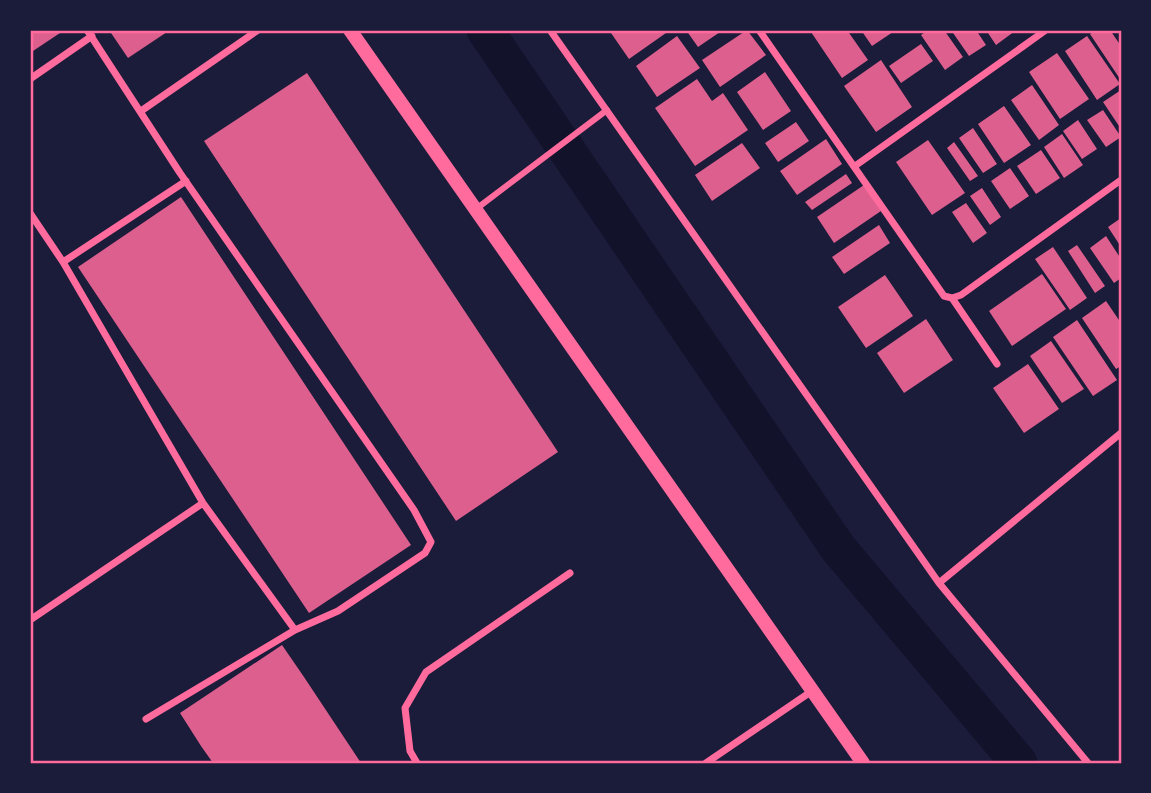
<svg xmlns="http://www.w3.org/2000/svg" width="1151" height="793" font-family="'IBM Plex Serif',serif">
  <rect width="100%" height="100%" fill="#1b1b3a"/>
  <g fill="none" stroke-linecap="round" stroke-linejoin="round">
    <path stroke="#12122b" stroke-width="37" d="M 485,30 L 838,548 L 1019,763"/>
  </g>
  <path fill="#dd5f8e" d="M 30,30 L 57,30 L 60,33 L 30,53 Z
    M 109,30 L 170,30 L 128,58 Z
    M 616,30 L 664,30 L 666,33 L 629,59 L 611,33 Z
    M 686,30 L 723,30 L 698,47 Z
    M 747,30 L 766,55 L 720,87 L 702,60 Z
    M 814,30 L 847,30 L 868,60 L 842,78 L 811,32 Z
    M 861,30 L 896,30 L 872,46 Z
    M 928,30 L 944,30 L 963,57 L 945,70 L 921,35 Z
    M 951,30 L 976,30 L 986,45 L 969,56 Z
    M 986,30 L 1014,30 L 1015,31 L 996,45 Z
    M 1095,30 L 1110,30 L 1121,46 L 1120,79 L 1090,34 Z
    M 677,36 L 700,68 L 657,97 L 636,66 Z
    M 1087,36 L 1120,84 L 1097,100 L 1065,51 Z
    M 921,44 L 933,61 L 901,83 L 889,66 Z
    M 1057,53 L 1089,99 L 1060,119 L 1029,72 Z
    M 881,60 L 912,107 L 876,132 L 844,86 Z
    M 765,72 L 791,111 L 763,130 L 737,92 Z
    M 307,73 L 558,452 L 456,521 L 204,141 Z
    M 697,79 L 712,101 L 723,93 L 748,130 L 695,166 L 655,108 Z
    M 1032,85 L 1059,125 L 1039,140 L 1011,100 Z
    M 1121,90 L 1121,129 L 1103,102 Z
    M 1004,106 L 1031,145 L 1004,163 L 978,124 Z
    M 1103,110 L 1121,137 L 1106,147 L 1087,120 Z
    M 1078,120 L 1097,149 L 1082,159 L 1063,131 Z
    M 796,122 L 809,141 L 778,162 L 765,143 Z
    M 973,128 L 997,164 L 983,173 L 959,138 Z
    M 1062,134 L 1083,165 L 1064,178 L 1044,147 Z
    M 826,139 L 842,164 L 797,195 L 780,171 Z
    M 928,140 L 965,193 L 932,215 L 896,162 Z
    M 954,142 L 978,176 L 970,181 L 947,148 Z
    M 742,143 L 760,168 L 712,201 L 695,175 Z
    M 1041,150 L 1060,178 L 1036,194 L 1017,166 Z
    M 1010,168 L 1029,196 L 1010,209 L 991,181 Z
    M 846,174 L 852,183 L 812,210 L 805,202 Z
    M 864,185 L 881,211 L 834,243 L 817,217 Z
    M 982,188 L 1001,217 L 990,225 L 970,196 Z
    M 181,197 L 411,545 L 309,613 L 78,267 Z
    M 966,203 L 987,233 L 973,243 L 952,212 Z
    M 1121,218 L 1121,247 L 1108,227 Z
    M 879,225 L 890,243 L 844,274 L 832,257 Z
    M 1106,236 L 1121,259 L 1121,278 L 1114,283 L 1090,248 Z
    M 1077,245 L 1105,286 L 1095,293 L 1068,251 Z
    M 1053,247 L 1087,298 L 1070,310 L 1035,259 Z
    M 1042,274 L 1066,309 L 1012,346 L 989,311 Z
    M 885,275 L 913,316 L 866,348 L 838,307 Z
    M 1106,301 L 1121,323 L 1121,366 L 1116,369 L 1082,318 Z
    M 926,319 L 953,360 L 904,393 L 877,353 Z
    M 1077,320 L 1117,380 L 1093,396 L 1053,337 Z
    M 1051,341 L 1084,389 L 1062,403 L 1030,356 Z
    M 1028,364 L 1059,409 L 1024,433 L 993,388 Z
    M 282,645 L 304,677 L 361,763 L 213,763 L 201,746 L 180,713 Z"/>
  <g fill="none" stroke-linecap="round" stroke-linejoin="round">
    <path stroke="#ff6b9d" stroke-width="6" d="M 476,209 L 607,110"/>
    <path stroke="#ff6b9d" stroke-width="7" d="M 87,30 L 180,173 L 414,510 L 431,542 L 425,553 L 338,611 L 295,630 L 146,719
      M 550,30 L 939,583 L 1088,763
      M 759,30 L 944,296 L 952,298 L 997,364
      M 30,79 L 92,36
      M 141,111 L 258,30
      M 855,166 L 1046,30
      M 30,213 L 63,262 L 203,503 L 295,630
      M 63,262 L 186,181
      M 952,298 L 961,295 L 1121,180
      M 939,583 L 1121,433
      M 30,620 L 203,503
      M 417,763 L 410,751 L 405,708 L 426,672 L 570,573
      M 706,763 L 812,691"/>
    <path stroke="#ff6b9d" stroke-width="14" d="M 350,30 L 863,763"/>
  </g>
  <rect width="1151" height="793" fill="none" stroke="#1b1b3a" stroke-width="63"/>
  <rect x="32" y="32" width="1088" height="730" fill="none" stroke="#ff6b9d" stroke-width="2.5"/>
</svg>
